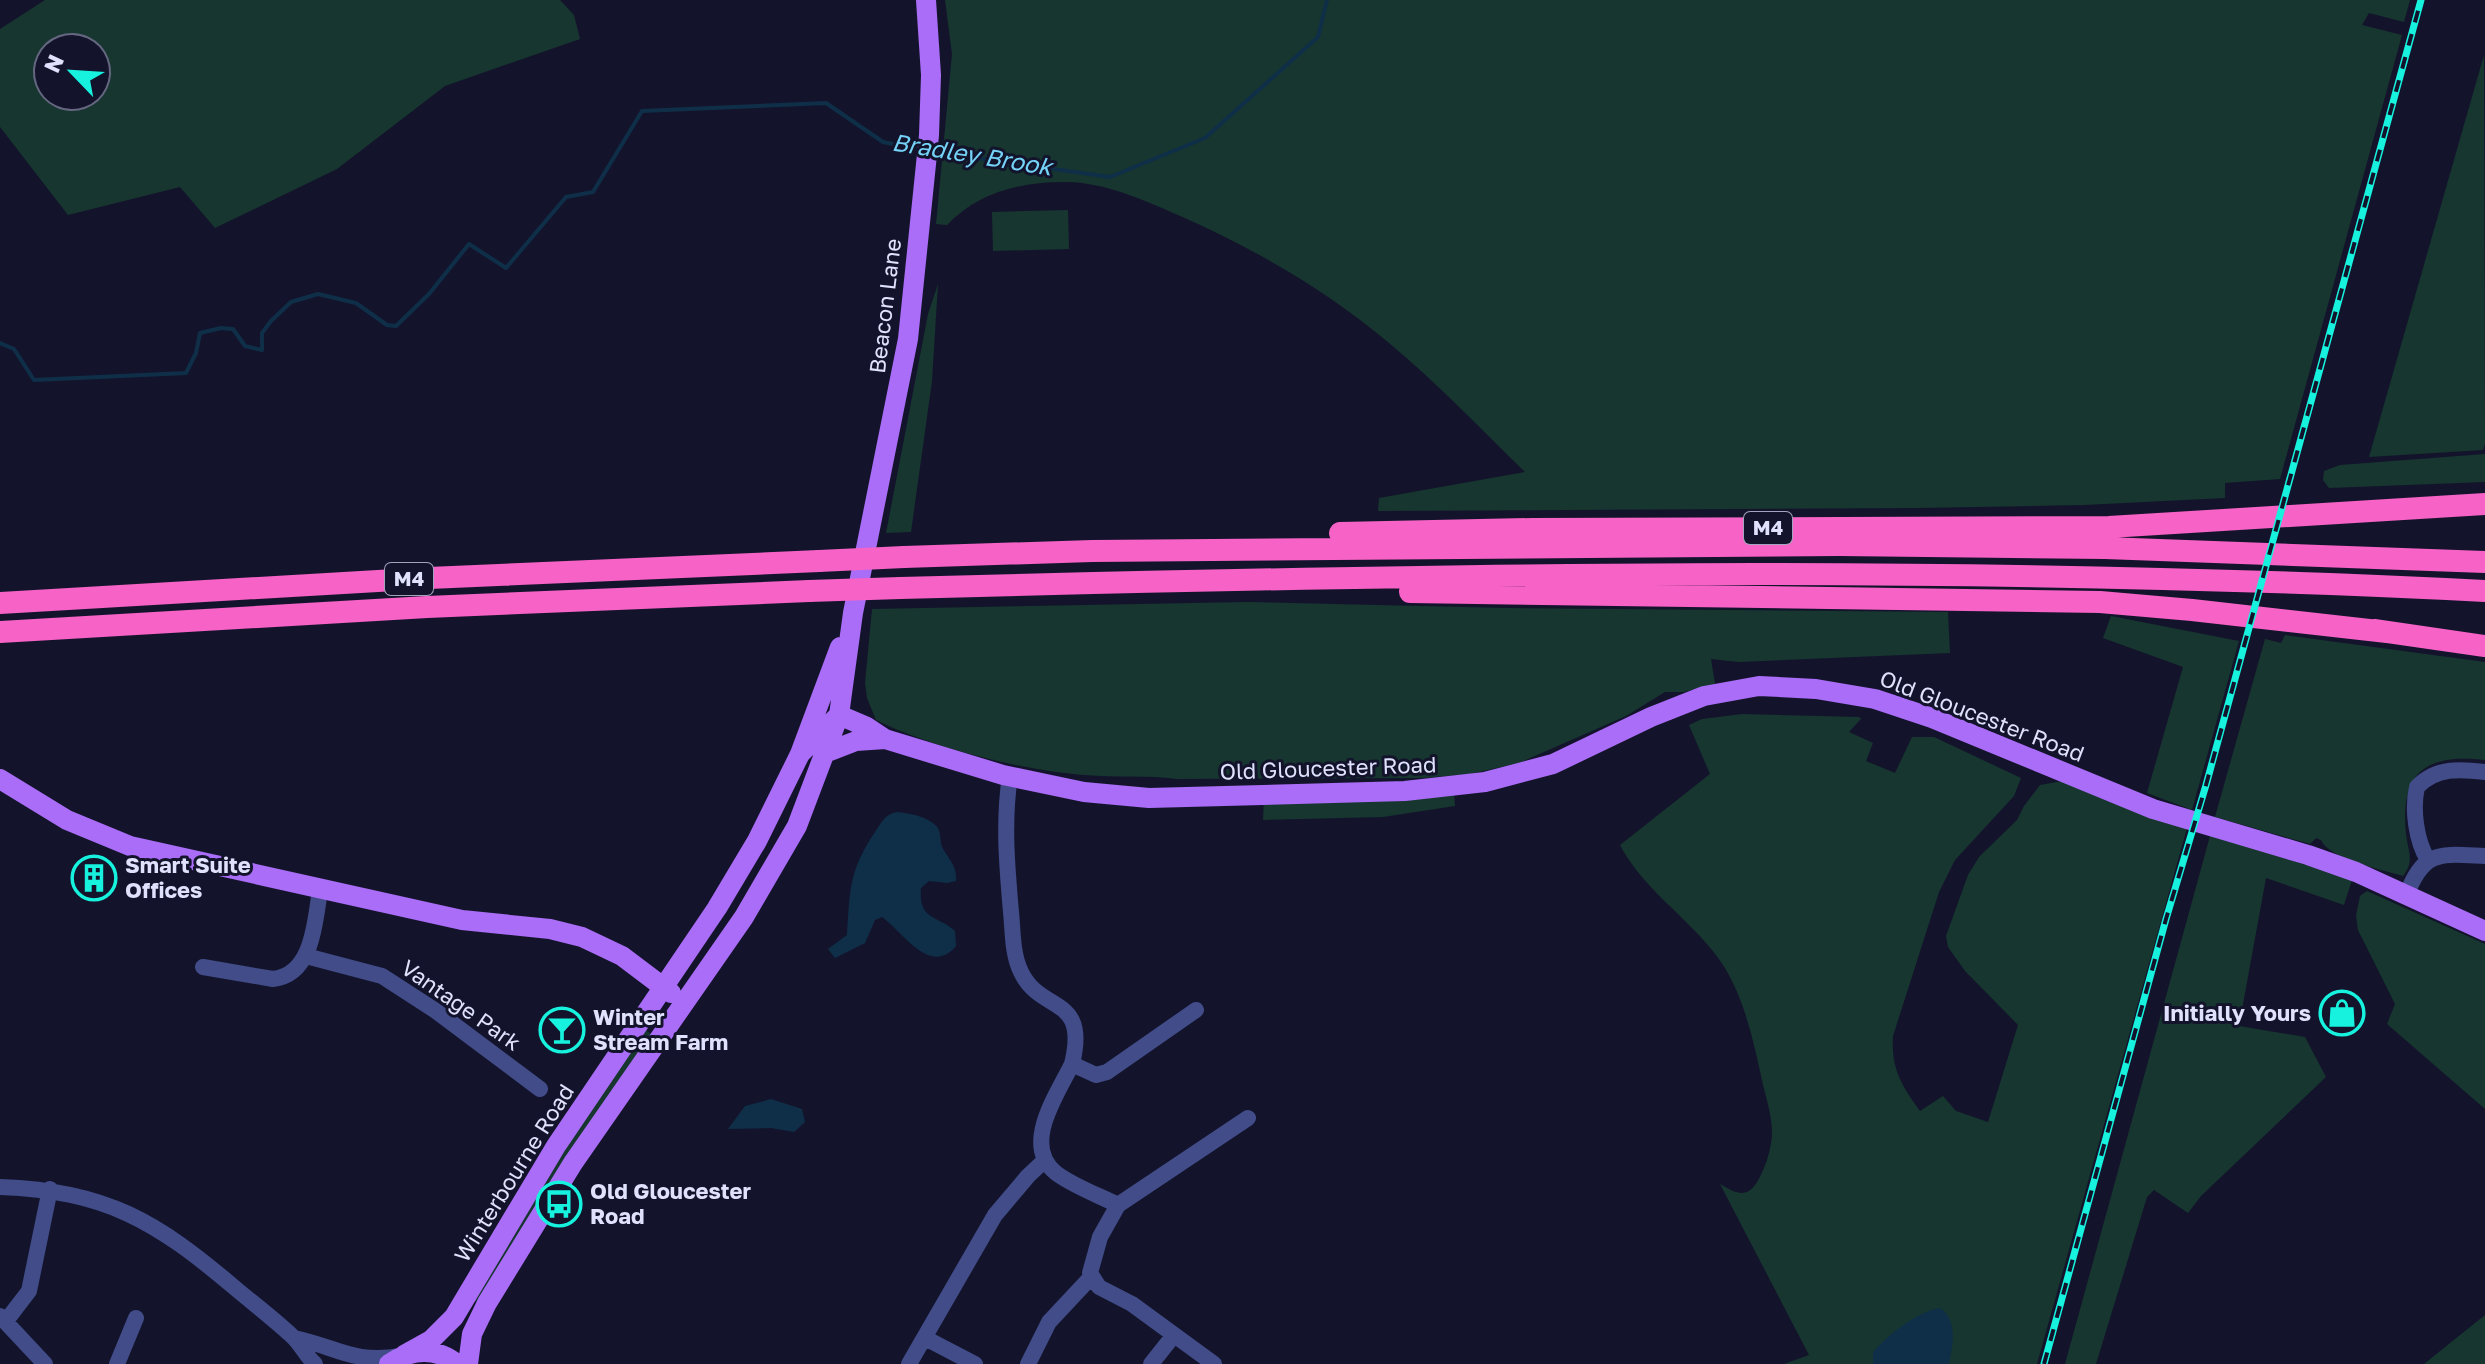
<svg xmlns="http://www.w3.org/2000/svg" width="2485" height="1364" font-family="'Golos Text',sans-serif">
  <rect width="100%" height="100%" fill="#13142c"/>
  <path fill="#17362f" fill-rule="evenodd" d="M 45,0 L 560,0 L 574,15 L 580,39 L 445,86 L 337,169 L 215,228 L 180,187 L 68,215 L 0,127 L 0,29 ZM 96,48 L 96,96 L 48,96 L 48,48 Z
    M 945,0 L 2410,0 L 2404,22 L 2369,13 L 2362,25 L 2402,35 L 2280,479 L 2225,483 L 2225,498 L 2084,505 L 1917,508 L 1378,511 L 1379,498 L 1525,472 C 1482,430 1435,381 1389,343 C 1325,289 1253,248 1178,215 C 1144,200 1106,183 1068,182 C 1023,181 978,192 947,225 L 936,224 L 952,54 Z
    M 2484,55 L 2485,444 L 2483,450 L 2369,457 Z
    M 1068,210 L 1069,249 L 993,251 L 992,212 Z
    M 938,284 L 932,381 L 911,532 L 886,533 L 928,314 Z
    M 2485,454 L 2485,482 L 2329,488 L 2323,480 L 2324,471 L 2340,465 Z
    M 1248,602 L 1507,608 L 1948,612 L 1950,653 L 1739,662 L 1711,659 L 1715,684 L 1684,692 L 1665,692 L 1626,716 L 1519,763 L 1470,774 L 1424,778 L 1177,779 C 1147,775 1116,778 1085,775 C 1024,771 930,747 876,720 L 867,698 L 865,683 L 872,609 Z
    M 2111,616 L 2239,641 L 2192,810 L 2147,793 L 2183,667 L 2103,638 Z
    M 2285,635 L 2485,662 L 2485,760 C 2425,753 2400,773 2406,834 C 2408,852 2415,861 2403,876 C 2383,870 2329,859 2321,840 L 2316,838 L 2310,844 L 2215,817 L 2265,639 L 2281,643 Z
    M 1742,714 L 1859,717 L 1861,719 L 1849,732 L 1873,743 L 1866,761 L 1895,773 L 1912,737 L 1934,737 L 2021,778 L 2014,796 L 1955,860 L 1939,892 L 1893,1036 C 1891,1068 1901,1085 1920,1111 L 1943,1096 L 1956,1111 L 1988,1122 L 2018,1025 L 1965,971 L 1948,947 L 1946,936 L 1968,875 L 1979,857 L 2017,820 L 2024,806 L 2040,785 L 2062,781 L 2187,828 L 2037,1364 L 1784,1364 L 1809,1355 L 1720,1184 C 1744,1199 1752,1196 1764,1168 C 1768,1159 1772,1143 1772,1133 C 1772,1117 1767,1101 1763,1085 C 1753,1039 1743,987 1712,950 C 1682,913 1642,887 1620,845 L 1710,774 L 1689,725 L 1702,719 Z
    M 1454,793 L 1455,806 L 1383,817 L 1263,820 L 1264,798 Z
    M 2210,836 L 2275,854 L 2352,880 L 2344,905 L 2266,878 L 2239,1026 L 2305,1037 L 2326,1077 L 2201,1196 L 2188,1213 L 2154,1190 L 2147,1197 L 2096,1364 L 2065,1364 Z
    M 2367,891 L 2485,944 L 2485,1109 L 2387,1024 L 2395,1004 L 2358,930 L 2356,916 L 2360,896 Z
    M 645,1029 L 656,1038 L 480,1304 L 475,1301 L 571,1140 Z
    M 2485,1315 L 2485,1364 L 2424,1364 Z"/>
  <path fill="#0f2f49" d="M 897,812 C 909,813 930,817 938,828 C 941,834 940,841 942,847 C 949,860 957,865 956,881 L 947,883 L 929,881 L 921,888 C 918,921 938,915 955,931 L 956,946 C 930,977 903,932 882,917 L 875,920 L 865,943 L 835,958 L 828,949 L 847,935 C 850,889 849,871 875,832 C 882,822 884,815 897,812 Z
    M 771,1099 L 802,1109 L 805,1122 L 794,1132 L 771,1128 L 728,1129 L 745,1106 Z
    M 1940,1308 C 1958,1320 1953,1345 1949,1364 L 1873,1364 L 1873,1352 C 1888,1335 1916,1312 1940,1308 Z"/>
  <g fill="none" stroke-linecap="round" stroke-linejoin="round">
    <path stroke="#0f2f49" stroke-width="4" d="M 934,152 L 1110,177 L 1205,138 L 1318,37 L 1327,0
      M 0,343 L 14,349 L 34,380 L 186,373 L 196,353 L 200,333 L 221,328 L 233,329 L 245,346 L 262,350 L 262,333 L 271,321 L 291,302 L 318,294 L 356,303 L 387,325 L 396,326 L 429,294 L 469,244 L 506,268 L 566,197 L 593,192 L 642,111 L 826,103 L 883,142 L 922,150"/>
    <path stroke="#414c88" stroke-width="16" d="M 1010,776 C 1003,822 1007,866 1011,912 C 1013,931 1012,954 1021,972 C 1041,1014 1089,994 1072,1064
      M 2428,860 C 2416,841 2412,809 2417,787 C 2436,767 2460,769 2485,772
      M 2406,896 C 2424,849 2440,854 2485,856
      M 306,956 L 382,976 L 436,1011 L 540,1089
      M 203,967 L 273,979 C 313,975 315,921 320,890
      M 0,1187 C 107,1191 156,1221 235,1288 C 254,1304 274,1319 292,1336 C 301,1344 306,1356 315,1364
      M 1118,1205 C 1098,1195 1073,1186 1056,1173 C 1021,1145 1057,1095 1072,1064 L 1096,1075 L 1107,1072 L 1196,1010
      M 0,1316 L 45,1364
      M 6,1321 L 29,1291 L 50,1189
      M 294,1338 C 338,1347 352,1364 401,1356
      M 925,1338 L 975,1364
      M 117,1364 L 136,1318
      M 909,1364 L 995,1215 L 1028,1176 L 1045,1160
      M 1028,1364 L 1049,1322 L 1092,1276
      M 1151,1364 L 1174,1335
      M 1214,1364 L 1132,1304 L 1099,1287 L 1090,1273 L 1100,1237 L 1118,1205 L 1248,1118"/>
    <path stroke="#aa6df7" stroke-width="20" d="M 825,753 L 856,741 L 885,739
      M 800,754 L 839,715 L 867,727 L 885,739 L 1003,775 L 1084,792 L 1149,798 L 1405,791 L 1485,782 L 1553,764 L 1651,717 L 1704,696 L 1759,686 L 1816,689 L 1875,699 L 1932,718 L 2153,809 L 2308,855 L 2356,872 L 2485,931
      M 0,779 L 67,820 L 130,846 L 462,920 L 550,929 L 582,937 L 622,956 L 671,993
      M 404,1355 L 431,1340 L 454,1317 L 556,1146 L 717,908 L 757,841 L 800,754 L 840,647
      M 389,1364 C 411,1349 436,1347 457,1364
      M 468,1364 L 472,1334 L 487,1303 L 573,1163 L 744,917 L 797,826 L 839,715 L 853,613 L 908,339 L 929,135 L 931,75 L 926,0"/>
    <path stroke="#f662c5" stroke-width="22" d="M 1340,533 L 1532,529 L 2109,527 L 2485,504
      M 904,557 L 1092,551 L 1839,545 L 2105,548 L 2485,562
      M 900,588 C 1428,574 1957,564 2485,591
      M 1410,592 L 2100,602 L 2192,610 L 2387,632
      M 0,603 L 429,578 L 819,561
      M 2374,630 L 2485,646
      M 0,632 L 427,607 L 809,591"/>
    <g stroke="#17f2df" stroke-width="7">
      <path id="rail" d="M 2044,1364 L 2166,919 L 2206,785 L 2421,0"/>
    </g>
    <use href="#rail" stroke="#13142c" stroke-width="4" stroke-dasharray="12" stroke-linecap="butt"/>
    <path stroke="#f662c5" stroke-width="22" d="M 819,561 L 904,557
      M 809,591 L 900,588"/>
  </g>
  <defs>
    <g id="building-ring" transform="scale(2.3)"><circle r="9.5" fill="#13142c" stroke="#17f2df" stroke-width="1.5"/><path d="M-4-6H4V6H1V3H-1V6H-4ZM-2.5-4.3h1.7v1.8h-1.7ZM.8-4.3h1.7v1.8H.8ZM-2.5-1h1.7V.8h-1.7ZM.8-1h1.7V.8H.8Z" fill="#17f2df"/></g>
    <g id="shop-ring" transform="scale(2.3)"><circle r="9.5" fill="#13142c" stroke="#17f2df" stroke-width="1.5"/><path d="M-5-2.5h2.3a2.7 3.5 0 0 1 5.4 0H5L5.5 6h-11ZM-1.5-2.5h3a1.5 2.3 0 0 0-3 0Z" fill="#17f2df"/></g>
    <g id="bar-ring" transform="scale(2.3)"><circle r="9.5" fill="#13142c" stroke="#17f2df" stroke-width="1.5"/><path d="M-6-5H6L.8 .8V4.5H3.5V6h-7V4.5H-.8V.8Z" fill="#17f2df"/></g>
    <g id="bus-ring" transform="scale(2.3)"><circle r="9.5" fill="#13142c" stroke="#17f2df" stroke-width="1.5"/><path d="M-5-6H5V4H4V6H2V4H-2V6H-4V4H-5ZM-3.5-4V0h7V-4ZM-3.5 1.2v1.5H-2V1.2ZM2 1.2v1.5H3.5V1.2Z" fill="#17f2df"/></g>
  </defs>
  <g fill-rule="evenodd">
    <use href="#building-ring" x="94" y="878"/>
    <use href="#shop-ring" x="2342" y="1013"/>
    <use href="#bar-ring" x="562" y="1030"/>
    <use href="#bus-ring" x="559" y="1204"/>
  </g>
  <g text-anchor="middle" stroke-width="6" stroke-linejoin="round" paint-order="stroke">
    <g fill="#13142c" stroke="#a2a4be" stroke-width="2">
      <rect x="1744" y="512" width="48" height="32" rx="6"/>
      <rect x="385" y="563" width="48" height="32" rx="6"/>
    </g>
    <g font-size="20" font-weight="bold" fill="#e0e2fd">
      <text x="1768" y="535">M4</text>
      <text x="409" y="586">M4</text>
    </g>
    <g font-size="22" fill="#e0e2fd" stroke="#13142c">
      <text transform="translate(885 306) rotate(-83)" y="8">Beacon Lane</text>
      <text transform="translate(1982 716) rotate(21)" y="8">Old Gloucester Road</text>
      <text transform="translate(1328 768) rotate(-2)" y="8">Old Gloucester Road</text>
      <text transform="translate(461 1005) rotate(35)" y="8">Vantage Park</text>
      <text transform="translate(514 1173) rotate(-58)" y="8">Winterbourne Road</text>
    </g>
    <g font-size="22" font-weight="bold" fill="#e0e2fd" stroke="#13142c" text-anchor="start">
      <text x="125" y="873">Smart Suite<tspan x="125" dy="25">Offices</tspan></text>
      <text x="2311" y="1021" text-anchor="end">Initially Yours</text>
      <text x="593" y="1025">Winter<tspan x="593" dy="25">Stream Farm</tspan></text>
      <text x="590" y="1199">Old Gloucester<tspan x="590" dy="25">Road</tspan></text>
    </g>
    <g font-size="24" font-style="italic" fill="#74d3f7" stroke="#13142c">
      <text transform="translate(972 155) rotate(9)" y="8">Bradley Brook</text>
    </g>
  </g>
  <g transform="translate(72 72) rotate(295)"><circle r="38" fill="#13142c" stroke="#656680" stroke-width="2"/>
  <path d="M0-6L14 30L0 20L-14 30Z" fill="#17f2df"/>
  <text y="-12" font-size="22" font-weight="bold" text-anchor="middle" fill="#e0e2fd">N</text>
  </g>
</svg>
